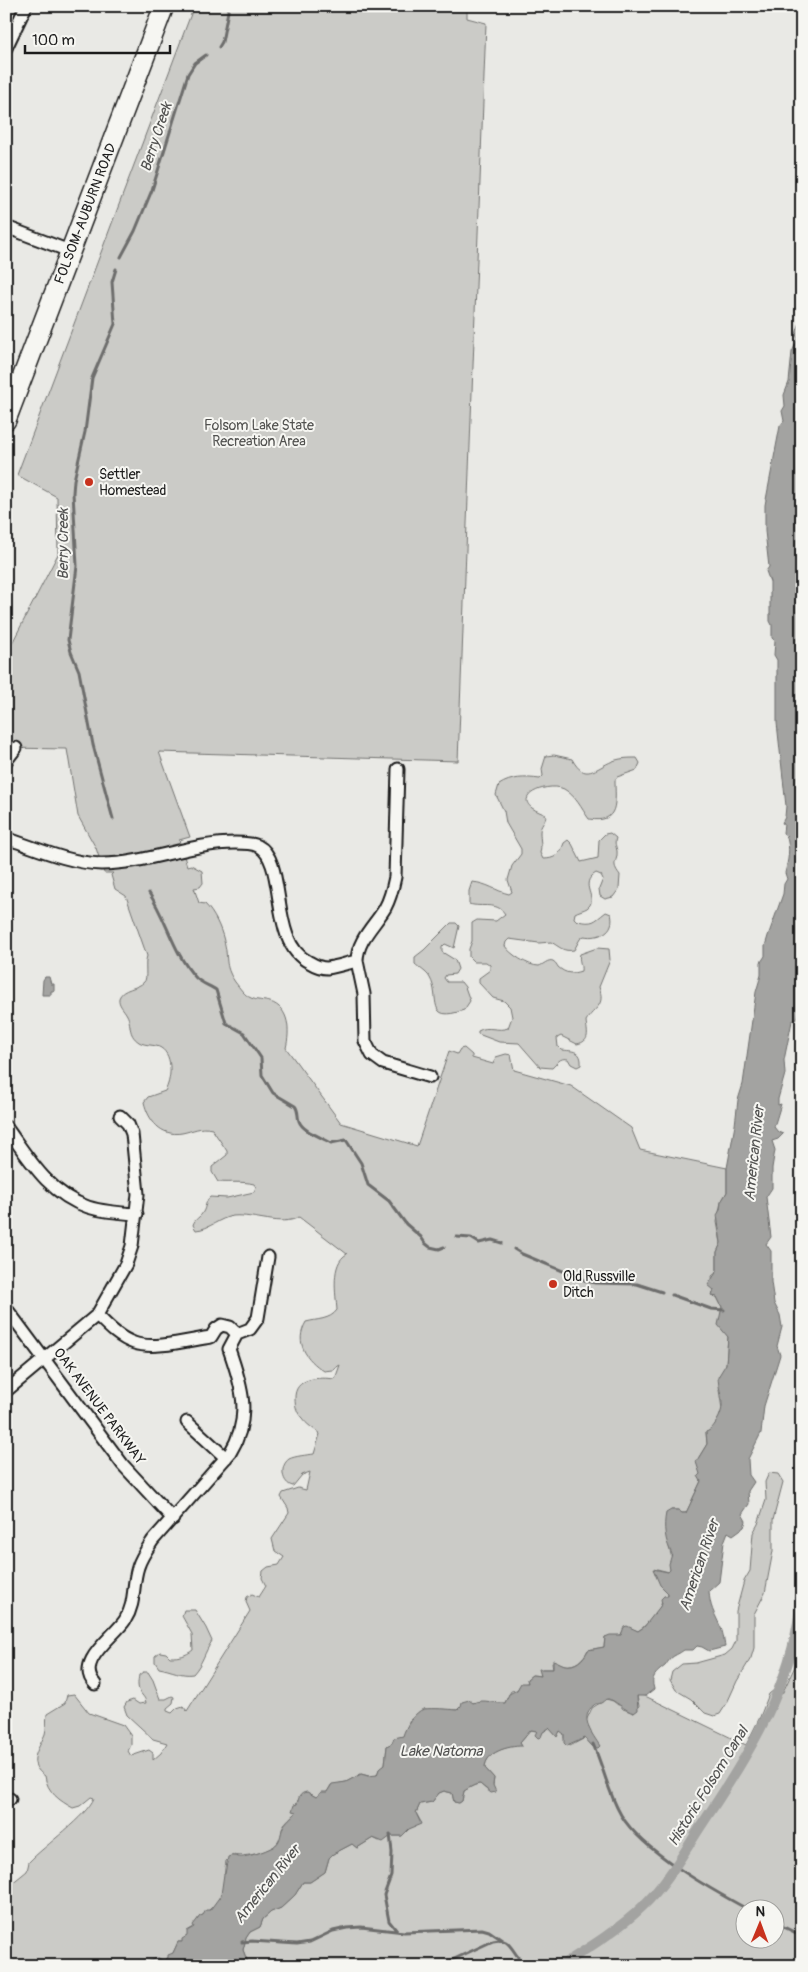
<svg xmlns="http://www.w3.org/2000/svg" width="808" height="1972" font-family="Pangolin,sans-serif">
  <rect width="100%" height="100%" fill="#e9e9e5"/>
  <filter id="ink" filterUnits="userSpaceOnUse"><feTurbulence type="fractalNoise" baseFrequency=".02" numOctaves="2"/><feDisplacementMap in="SourceGraphic" scale="10" xChannelSelector="R" yChannelSelector="G"/><feConvolveMatrix kernelMatrix="1 2 1 2 8 2 1 2 1" color-interpolation-filters="sRGB"/></filter>
  <g filter="url(#ink)">
    <path fill="#cbcbc7" stroke="#747472" fill-rule="evenodd" d="M 194,6 L 467,6 L 467,18 L 486,23 L 458,761 L 159,752 L 190,837 L 179,840 L 187,866 L 191,865 L 202,871 L 203,883 L 200,887 L 194,888 L 199,903 L 205,904 C 214,913 221,928 224,941 C 229,958 223,964 235,982 C 240,988 244,995 251,998 C 257,1001 264,1000 270,1002 C 290,1008 290,1032 286,1048 L 341,1123 L 417,1146 L 449,1051 L 457,1054 L 460,1049 L 464,1048 L 472,1055 L 472,1058 L 493,1064 L 496,1057 L 506,1054 L 511,1055 L 514,1070 L 571,1086 L 631,1128 L 640,1150 L 727,1168 L 727,1192 L 721,1202 L 717,1222 L 721,1243 L 717,1252 L 717,1272 L 712,1276 L 714,1290 L 712,1295 L 717,1297 L 722,1307 C 720,1318 721,1327 728,1336 L 726,1364 L 719,1390 L 722,1409 L 719,1418 L 712,1430 L 706,1432 L 707,1444 L 699,1457 L 701,1481 L 686,1513 L 682,1513 L 678,1510 L 671,1510 C 671,1522 669,1533 669,1544 C 669,1555 676,1559 669,1572 L 657,1569 L 662,1586 L 668,1593 L 667,1597 L 664,1596 C 661,1609 650,1623 638,1631 L 630,1628 L 622,1632 L 621,1635 L 605,1637 L 604,1647 L 588,1650 C 583,1659 576,1667 564,1665 C 559,1663 558,1662 552,1662 L 553,1669 L 542,1669 L 541,1676 L 532,1675 L 527,1679 L 528,1683 L 521,1684 L 517,1690 L 511,1691 L 505,1703 C 489,1705 471,1697 457,1710 L 423,1709 L 410,1720 L 403,1737 L 394,1738 L 392,1743 L 387,1746 L 385,1764 L 379,1769 L 377,1775 L 373,1777 L 361,1774 L 346,1782 L 331,1785 L 327,1792 L 316,1797 L 307,1792 L 298,1800 L 294,1811 L 296,1812 C 293,1815 285,1822 283,1826 C 281,1831 282,1837 279,1841 C 273,1852 244,1858 233,1855 L 226,1861 C 223,1879 226,1896 210,1909 C 206,1913 204,1915 200,1916 L 194,1925 L 195,1927 L 182,1942 L 178,1942 L 173,1953 L 164,1961 L 158,1958 L 145,1963 L 143,1966 L 6,1966 L 6,1888 L 27,1871 L 29,1862 C 44,1846 87,1816 94,1798 L 91,1797 L 80,1806 L 73,1808 C 60,1801 47,1792 45,1776 C 26,1763 38,1751 45,1734 C 47,1728 46,1720 47,1714 L 65,1703 L 67,1695 L 74,1694 L 89,1713 L 123,1725 L 131,1736 L 131,1745 L 128,1751 L 131,1756 L 149,1750 L 153,1753 L 153,1760 L 161,1753 L 167,1743 L 153,1739 L 127,1715 L 124,1707 L 127,1702 L 133,1700 L 139,1704 L 146,1703 C 145,1697 143,1697 140,1692 C 137,1687 138,1681 139,1675 L 143,1672 L 148,1672 L 153,1680 L 160,1699 L 166,1699 L 172,1696 L 174,1697 L 173,1703 L 167,1708 L 167,1711 L 172,1713 L 177,1708 L 183,1706 L 187,1711 L 250,1611 L 246,1602 L 247,1597 L 252,1594 L 259,1597 L 266,1586 L 262,1578 L 263,1571 L 268,1567 L 279,1565 L 284,1557 L 275,1551 L 272,1539 L 289,1513 L 288,1508 L 281,1497 L 283,1493 L 298,1488 L 306,1490 L 310,1472 L 302,1475 L 293,1486 C 282,1484 279,1466 289,1459 C 295,1456 307,1455 314,1454 L 320,1434 C 314,1429 306,1424 302,1418 C 297,1413 295,1406 295,1399 C 294,1377 319,1377 335,1379 L 340,1365 L 332,1370 L 324,1371 C 306,1359 294,1343 306,1322 C 317,1319 330,1320 337,1310 C 336,1295 330,1263 347,1254 L 299,1217 C 282,1227 254,1214 233,1216 C 219,1218 210,1229 196,1230 L 193,1225 C 195,1218 200,1218 203,1212 C 206,1207 205,1202 210,1197 L 227,1198 L 254,1192 L 256,1187 L 254,1184 C 242,1181 230,1183 218,1182 L 212,1172 L 212,1167 L 227,1155 L 227,1151 L 212,1129 C 200,1126 193,1131 182,1133 C 161,1137 148,1120 144,1102 L 148,1097 L 165,1091 C 171,1081 174,1056 161,1048 C 155,1044 145,1046 139,1042 C 127,1034 132,1024 127,1015 C 124,1009 118,1005 119,998 C 122,988 138,989 144,982 C 148,979 144,964 147,956 L 126,896 L 115,889 L 111,875 L 113,873 L 104,873 L 96,848 L 78,816 L 67,749 L 6,748 L 7,653 L 58,554 L 57,497 L 17,475 Z
      M 554,755 L 572,759 C 585,783 595,768 613,761 C 621,758 629,758 637,758 L 640,763 L 637,770 L 617,777 L 615,780 C 615,801 620,824 589,819 C 581,808 576,796 564,789 C 550,782 514,794 532,808 C 536,811 542,813 546,815 C 546,822 540,825 540,832 C 540,840 542,845 540,853 L 543,859 C 555,859 560,855 564,843 L 568,840 L 572,844 L 581,862 L 598,858 L 599,840 L 605,834 L 610,833 L 616,838 C 614,844 616,845 617,851 C 618,863 610,862 620,875 L 619,889 L 613,897 L 605,899 L 600,896 L 599,889 L 603,879 L 601,875 L 596,873 C 577,884 600,899 587,908 C 584,910 578,911 575,913 L 574,918 L 577,921 C 594,924 593,922 606,912 L 611,914 C 616,931 599,939 584,936 L 580,939 L 574,950 C 563,952 560,947 551,942 L 539,943 L 509,939 L 506,942 L 505,946 C 510,954 528,966 539,966 C 543,965 548,959 553,961 C 556,963 557,965 558,967 C 566,974 572,974 581,971 C 582,965 578,960 580,954 L 597,948 L 609,949 L 610,960 L 599,987 C 606,1007 594,1007 586,1021 C 587,1033 591,1041 577,1044 L 561,1036 L 557,1038 L 558,1047 L 561,1050 C 573,1051 582,1050 581,1065 L 577,1067 L 571,1064 L 568,1059 C 559,1057 558,1063 552,1068 L 540,1067 L 519,1043 L 499,1042 L 478,1034 L 478,1031 C 488,1025 498,1032 508,1028 L 512,1017 L 510,1007 L 504,1001 L 493,998 L 479,983 L 479,978 L 490,970 L 490,965 L 486,962 L 474,962 L 469,957 L 469,949 L 472,941 L 472,923 L 477,920 L 496,921 L 505,914 C 497,901 482,908 469,904 L 469,891 L 472,882 C 487,883 496,891 509,894 L 512,892 L 508,880 L 512,866 L 521,854 L 521,849 L 506,823 L 504,811 L 496,795 L 499,785 C 511,777 525,777 540,779 L 543,776 L 542,769 L 546,756 Z
      M 451,923 L 456,923 L 459,926 L 454,948 L 445,944 L 442,947 L 442,952 L 455,960 L 458,969 L 455,974 L 446,975 L 444,978 L 447,982 L 461,982 L 465,987 L 470,1001 L 464,1010 C 425,1024 441,997 430,978 C 427,972 419,968 415,964 L 415,957 L 424,950 Z
      M 769,1473 L 778,1474 L 783,1482 L 773,1520 L 773,1551 L 765,1593 L 754,1614 L 754,1648 L 751,1658 L 737,1681 L 727,1703 L 720,1714 L 714,1716 L 705,1713 L 691,1699 L 676,1690 L 670,1680 L 672,1672 L 682,1664 L 696,1663 L 725,1655 L 732,1649 L 736,1641 L 736,1611 L 744,1581 L 750,1571 L 753,1533 L 758,1524 L 766,1500 L 765,1482 Z
      M 184,1610 L 195,1610 L 206,1628 L 212,1641 C 204,1653 203,1663 193,1674 C 182,1676 171,1670 159,1668 L 155,1662 L 155,1656 L 160,1652 L 166,1653 L 170,1657 C 180,1657 185,1656 193,1650 L 192,1634 L 182,1616 Z
      M 802,1636 L 802,1966 L 246,1966 L 248,1963 L 243,1950 L 246,1938 L 250,1932 L 260,1927 L 263,1919 L 271,1912 L 281,1908 L 295,1895 L 303,1882 L 310,1882 L 325,1872 L 329,1858 L 333,1854 L 352,1844 L 357,1848 L 373,1838 L 379,1841 L 391,1836 L 402,1836 L 408,1829 L 421,1822 L 416,1813 L 420,1804 L 432,1802 L 439,1793 L 444,1791 L 452,1793 L 454,1802 L 459,1803 L 462,1801 L 464,1791 C 469,1788 475,1784 480,1784 L 488,1791 L 493,1785 L 494,1778 L 485,1768 C 485,1752 508,1746 521,1745 L 520,1743 L 531,1730 L 543,1732 L 549,1728 L 557,1736 L 560,1730 L 564,1734 L 564,1738 L 570,1746 L 585,1738 L 593,1747 L 591,1731 L 586,1721 L 592,1708 L 606,1699 L 613,1701 L 618,1705 L 620,1705 L 623,1709 L 634,1713 L 639,1706 L 637,1696 L 639,1695 L 645,1696 L 746,1745 L 760,1717 L 769,1694 L 774,1690 L 782,1694 L 797,1662 ZM 746,1910 L 776,1910 L 776,1940 L 746,1940 Z"/>
    <path fill="#a3a3a1" stroke="#6d6d6c" d="M 802,316 L 802,976 L 799,983 C 804,995 800,1006 797,1019 L 792,1021 L 784,1060 L 785,1074 L 778,1099 L 778,1105 L 781,1104 L 774,1127 L 778,1132 L 783,1134 L 778,1139 L 772,1141 L 775,1150 L 772,1168 L 772,1188 L 766,1197 L 771,1237 L 766,1244 L 771,1251 L 771,1282 L 774,1303 L 780,1315 L 782,1327 L 777,1346 L 780,1355 L 764,1406 L 761,1433 L 748,1459 L 749,1475 L 754,1482 L 748,1491 L 749,1504 L 742,1514 L 746,1521 L 744,1527 L 733,1535 L 728,1532 L 724,1542 L 719,1582 L 709,1591 C 710,1608 714,1612 720,1626 C 723,1631 724,1641 725,1647 L 709,1651 L 702,1647 L 697,1646 L 693,1650 L 684,1650 C 679,1654 674,1655 670,1659 C 668,1661 667,1664 665,1666 C 656,1673 650,1677 654,1689 L 645,1696 L 637,1696 L 638,1710 L 634,1713 C 625,1711 614,1699 608,1699 C 604,1699 605,1701 601,1703 C 596,1705 599,1702 594,1705 C 578,1717 593,1735 600,1746 L 598,1748 L 593,1747 L 585,1738 L 567,1746 L 564,1743 L 564,1734 L 560,1731 L 557,1737 L 549,1728 L 543,1732 L 541,1737 L 538,1738 L 535,1735 L 537,1731 L 531,1730 L 520,1743 L 522,1746 C 508,1746 485,1752 485,1768 L 494,1778 L 493,1785 L 496,1792 L 491,1793 L 480,1784 C 475,1784 469,1788 464,1791 L 462,1801 L 459,1803 L 454,1802 L 452,1793 L 444,1791 L 439,1793 L 432,1802 L 420,1804 L 416,1813 L 421,1824 L 409,1829 L 402,1836 L 391,1836 L 383,1842 L 373,1838 L 357,1848 L 352,1844 L 333,1854 L 329,1858 L 325,1872 L 310,1882 L 303,1882 L 295,1895 L 281,1908 L 271,1912 L 263,1919 L 260,1927 L 250,1932 L 246,1938 L 243,1950 L 248,1963 L 246,1966 L 143,1966 L 145,1963 L 158,1958 L 163,1961 L 168,1958 L 168,1955 L 173,1953 L 178,1942 L 182,1942 L 182,1939 L 187,1936 L 187,1931 L 194,1927 L 193,1925 L 200,1916 L 203,1915 L 206,1910 L 210,1910 L 221,1895 L 224,1874 L 225,1874 L 228,1857 C 234,1854 237,1858 243,1857 C 253,1855 263,1852 273,1847 C 281,1842 280,1835 283,1827 C 285,1822 293,1816 296,1812 L 292,1811 L 294,1805 L 297,1804 C 299,1798 299,1793 307,1792 L 316,1797 L 322,1792 L 327,1792 L 332,1784 L 346,1782 L 361,1774 L 368,1776 L 377,1775 L 379,1769 L 385,1764 L 387,1746 L 392,1743 L 394,1738 L 403,1736 C 405,1728 415,1711 424,1709 C 433,1708 448,1709 457,1710 L 461,1706 L 462,1702 L 469,1700 L 473,1703 C 484,1698 494,1704 505,1703 L 509,1694 L 517,1690 L 521,1683 L 528,1683 L 527,1679 L 532,1675 L 541,1676 L 539,1669 L 553,1669 L 553,1660 C 557,1661 561,1664 565,1665 C 576,1667 584,1659 588,1650 L 604,1647 L 605,1637 L 610,1635 L 621,1635 L 624,1627 L 627,1626 L 638,1631 L 644,1627 L 662,1604 L 661,1599 L 664,1596 L 668,1596 L 668,1593 L 660,1585 L 653,1569 L 668,1572 L 670,1570 L 669,1564 L 672,1554 C 665,1541 663,1527 666,1513 L 671,1510 L 678,1510 L 682,1513 L 686,1513 L 701,1481 L 698,1476 L 700,1474 L 696,1462 L 707,1444 L 706,1432 C 711,1430 712,1428 715,1424 C 728,1405 719,1397 718,1377 L 726,1364 L 728,1337 L 718,1325 L 722,1307 L 717,1297 L 712,1296 L 714,1290 L 708,1285 L 717,1271 L 717,1252 L 721,1243 L 717,1215 L 720,1210 L 721,1202 L 727,1192 L 727,1168 L 735,1125 L 738,1100 L 743,1084 L 756,992 L 761,975 L 761,962 L 765,956 L 765,946 L 768,936 L 783,894 L 784,884 L 787,879 L 785,873 C 788,861 791,848 786,835 L 783,833 L 784,824 L 782,823 L 785,817 L 786,806 L 777,723 L 777,660 L 774,655 L 775,641 L 772,638 L 772,625 L 770,621 L 770,582 L 766,571 L 769,567 L 765,531 L 765,505 L 780,426 L 784,421 L 782,411 L 785,406 L 784,395 L 789,382 L 792,352 L 798,339 L 796,334 Z
      M 45,977 L 49,977 L 51,984 L 54,984 L 54,991 L 51,991 L 51,995 L 42,995 L 43,980 Z"/>
    <g fill="none" stroke-linecap="round" stroke-linejoin="round">
      <path stroke="#6d6d6c" stroke-width="3" d="M 219,47 L 222,42 L 229,6
        M 121,257 L 135,231 L 152,190 L 188,74 L 195,63 L 206,55
        M 113,819 L 93,745 L 79,671 L 71,652 L 68,640 L 77,566 L 73,493 L 74,480 L 85,432 L 92,378 L 115,324 L 112,282 L 116,269
        M 149,893 C 167,920 173,953 196,978 C 201,983 210,986 216,990 L 226,1023 L 244,1033 L 261,1058 L 262,1075 L 273,1093 L 295,1106 C 299,1111 297,1115 299,1121 C 303,1132 322,1137 331,1143 L 346,1140 L 361,1163 L 368,1185 L 389,1201 L 406,1224 L 421,1237 L 425,1243 L 430,1247 L 439,1249 L 444,1247
        M 457,1237 L 471,1238 L 479,1243 L 492,1240 L 502,1243
        M 514,1249 L 522,1254 L 587,1281 L 595,1283 L 637,1284 L 662,1292
        M 672,1295 L 711,1309 L 724,1310
        M 593,1744 C 604,1768 608,1793 621,1815 C 643,1852 712,1890 749,1910
        M 390,1834 L 392,1852 L 391,1876 L 384,1895 L 389,1921 L 397,1931
        M 776,1923 L 802,1936
        M 242,1942 L 252,1941 L 297,1944 L 310,1942 L 333,1931 L 347,1928 L 361,1927 L 404,1932 L 482,1929 L 489,1931 L 502,1940
        M 523,1963 L 525,1966
        M 439,1966 L 493,1941 C 508,1938 509,1945 518,1957"/>
      <path stroke="#a3a3a1" stroke-width="10" d="M 560,1966 C 587,1949 621,1928 643,1906 C 667,1883 683,1854 701,1826 C 743,1763 785,1698 798,1622 C 801,1606 799,1589 802,1573"/>
      <g stroke="#1c1c1c" stroke-width="15">
        <path id="street" d="M 6,48 L 26,6
          M 6,227 L 72,252
          M 6,761 L 16,748
          M 6,838 C 36,848 69,863 101,864 C 147,864 190,843 235,843 C 242,843 252,843 258,846 C 288,861 268,943 309,962 C 314,965 321,968 327,968 C 337,967 347,963 357,961 C 357,940 375,925 385,908 C 390,899 393,887 395,877 L 398,769
          M 357,961 L 364,994 L 365,1041 L 372,1055 L 383,1063 L 430,1077
          M 6,1127 C 29,1159 49,1194 88,1207 C 104,1212 121,1213 137,1214
          M 6,1308 L 123,1465 L 173,1519
          M 97,1315 C 108,1326 119,1338 134,1343 C 154,1350 190,1340 211,1337 L 216,1329 L 222,1325 L 230,1327 L 237,1334
          M 237,1334 L 250,1329 L 258,1318 L 268,1257
          M 6,1391 L 97,1315 L 126,1264 L 132,1246 L 138,1194 L 132,1134 L 128,1124 L 120,1116
          M 187,1422 L 226,1458
          M 95,1684 C 74,1662 114,1637 125,1620 C 136,1603 132,1585 138,1567 C 141,1557 147,1549 153,1540 L 230,1453 C 252,1417 242,1386 229,1349 L 237,1334
          M 6,1799 L 10,1799"/>
      </g>
      <g stroke="#1c1c1c" stroke-width="22">
        <g id="primary">
          <path id="s1" d="M 6,420 L 164,6"/>
        </g>
      </g>
      <use href="#street" stroke="#f6f6f2" stroke-width="11"/>
      <use href="#primary" stroke="#f6f6f2" stroke-width="19"/>
    </g>
  </g>
  <g fill="#c8321e" stroke="#f6f6f2" stroke-width="2">
    <circle cx="89" cy="482" r="5"/>
    <circle cx="553" cy="1284" r="5"/>
  </g>
  <g text-anchor="middle" stroke-width="4" stroke-linejoin="round" paint-order="stroke">
    <g font-size="14" fill="#1c1c1c" stroke="#f6f6f2">
      <text dy="5" stroke="none"><textPath href="#s1" startOffset="221">FOLSOM-AUBURN ROAD</textPath></text>
      <text transform="translate(100 1406) rotate(53)" y="5">OAK AVENUE PARKWAY</text>
    </g>
    <g font-size="14" fill="#51514f" stroke="#f6f6f2">
      <text x="259" y="430">Folsom Lake State<tspan x="259" dy="16">Recreation Area</tspan></text>
    </g>
    <g font-size="14" fill="#1c1c1c" stroke="#f6f6f2" text-anchor="start">
      <text x="99" y="479">Settler<tspan x="99" dy="16">Homestead</tspan></text>
      <text x="563" y="1281">Old Russville<tspan x="563" dy="16">Ditch</tspan></text>
    </g>
    <g font-size="15" font-style="italic" fill="#525251" stroke="#f6f6f2">
      <text transform="translate(156 137) rotate(-72)" y="5">Berry Creek</text>
      <text transform="translate(63 544) rotate(-90)" y="5">Berry Creek</text>
      <text transform="translate(754 1153) rotate(-84)" y="5">American River</text>
      <text transform="translate(699 1565) rotate(-71)" y="5">American River</text>
      <text x="441" y="1756">Lake Natoma</text>
      <text transform="translate(708 1786) rotate(-58)" y="5">Historic Folsom Canal</text>
      <text transform="translate(267 1884) rotate(-51)" y="5">American River</text>
    </g>
  </g>
  <rect width="808" height="1972" fill="none" stroke="#f6f6f2" stroke-width="25"/>
  <rect x="12" y="12" width="783" height="1947" fill="none" stroke="#1c1c1c" stroke-width="2" filter="url(#ink)"/>
  <g transform="translate(760 1924) rotate(1)"><circle r="24" fill="#f6f6f2" stroke="#9f9f9c"/>
  <path d="M0-4L9 19L0 12L-9 19Z" fill="#c8321e"/>
  <text y="-8" font-size="14" font-weight="bold" text-anchor="middle" fill="#1c1c1c">N</text>
  </g>
  <path d="M25 45v8h145v-8" fill="none" stroke="#1c1c1c" stroke-width="2.5"/>
  <text x="32" y="45" font-size="15" fill="#1c1c1c" stroke="#f6f6f2" stroke-width="4" paint-order="stroke">100 m</text>
</svg>
